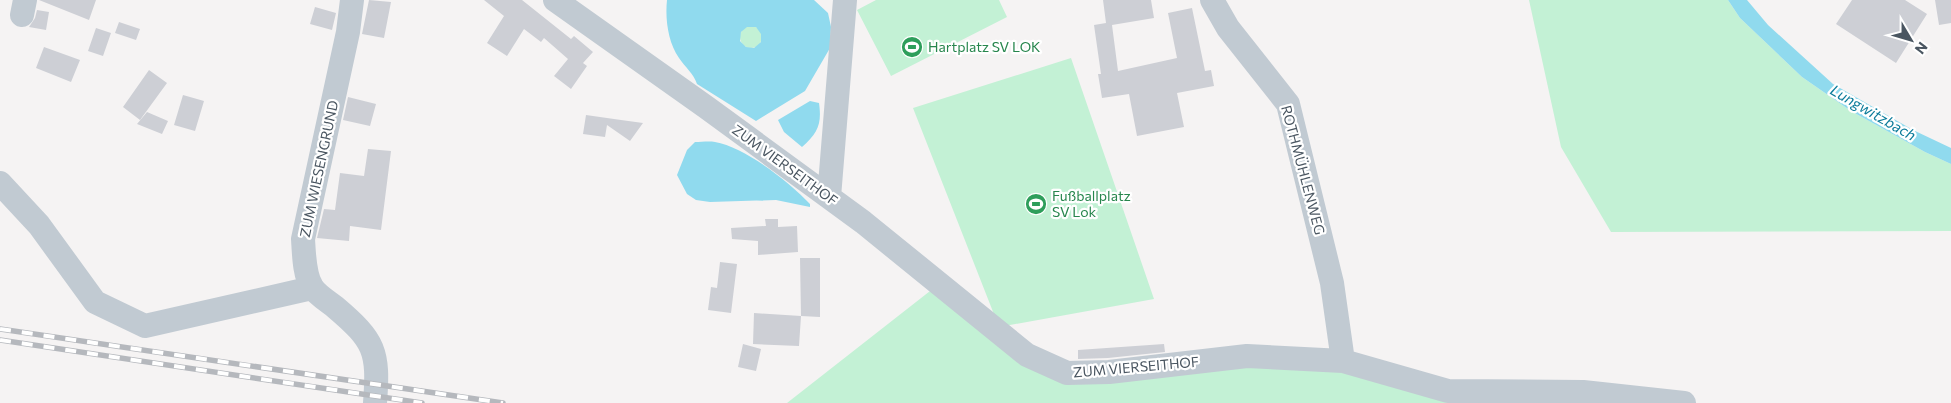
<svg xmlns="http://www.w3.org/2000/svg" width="1951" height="403" font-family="Commissioner,sans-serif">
  <rect width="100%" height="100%" fill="#f5f3f3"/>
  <path fill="#c3f1d5" d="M 876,0 L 999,0 L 1007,17 L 891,76 L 857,10 Z
    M 1529,0 L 1728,0 L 1740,18 L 1802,77 L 1851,111 L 1925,152 L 1951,164 L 1951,231 L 1611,232 L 1561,147 Z
    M740 37a11 11 0 1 1 22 0a11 11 0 1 1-22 0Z
    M 1071,58 L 1154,299 L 999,327 L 913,108 Z
    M 939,284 L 1067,373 L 1247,356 L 1448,391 L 1684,403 L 787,403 Z"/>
  <path fill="#90daee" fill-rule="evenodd" d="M 667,0 L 814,0 L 828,13 L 831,27 L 830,48 L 805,91 L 756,121 L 697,84 C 694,74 685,67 679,58 C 668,42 665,19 667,0 ZM 747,27 L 756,27 L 761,34 L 761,42 L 754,48 L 746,47 L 740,41 L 741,32 Z
    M 1728,0 L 1747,0 L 1768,25 L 1833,84 L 1913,130 L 1951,148 L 1951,164 L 1925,152 L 1851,111 L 1802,77 L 1740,18 Z
    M 810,101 L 819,103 C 822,124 818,133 802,147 L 784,132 L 778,120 Z
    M 695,142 C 701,142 709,141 715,142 C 745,147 789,182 810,204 L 810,207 L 776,200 L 710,202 L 696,200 L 687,194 L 677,175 L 687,150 Z"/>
  <path fill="#cdcfd5" d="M 39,0 L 96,0 L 89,20 Z
    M 369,0 L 391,2 L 384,38 L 362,34 Z
    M 484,0 L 522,0 L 571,39 L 574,36 L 593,52 L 583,63 L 587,66 L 571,89 L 554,76 L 568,59 L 544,38 L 541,42 L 524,29 L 507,56 L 487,43 L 504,16 Z
    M 1103,0 L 1151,0 L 1154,18 L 1112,25 L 1118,71 L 1177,58 L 1168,13 L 1192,8 L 1205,71 L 1211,70 L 1214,86 L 1177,93 L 1184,127 L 1137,136 L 1129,94 L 1102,98 L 1098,74 L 1101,74 L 1094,25 L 1106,23 Z
    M 1852,0 L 1905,0 L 1927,14 L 1896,63 L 1836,24 Z
    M 1935,0 L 1951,0 L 1951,23 L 1939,25 Z
    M 315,7 L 336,13 L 332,30 L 310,24 Z
    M 37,10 L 49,12 L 46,30 L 29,27 L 35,18 Z
    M 119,22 L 140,29 L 136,40 L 115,33 Z
    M 96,28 L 111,33 L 103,56 L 88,51 Z
    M 44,47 L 80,60 L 71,82 L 36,68 Z
    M 149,70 L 167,83 L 140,120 L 123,107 Z
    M 183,95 L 204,101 L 195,131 L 174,125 Z
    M 348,97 L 376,104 L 370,126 L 343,120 Z
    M 147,112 L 168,121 L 162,134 L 137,124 Z
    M 586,115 L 621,120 L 643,123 L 630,141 L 607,125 L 605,137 L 583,134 Z
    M 368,149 L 391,151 L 381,230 L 350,226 L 349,241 L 317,238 L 324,209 L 335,210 L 340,173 L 364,176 Z
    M 765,219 L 778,219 L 778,227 L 797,226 L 798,252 L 758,255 L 758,241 L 732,239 L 731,228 L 766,226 Z
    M 800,258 L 820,258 L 820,317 L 801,316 Z
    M 720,262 L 737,264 L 731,313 L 708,310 L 711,287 L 717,288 Z
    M 754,313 L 801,316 L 799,346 L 753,344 Z
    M 743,344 L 761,349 L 756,371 L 738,367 Z
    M 1164,344 L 1165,352 L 1108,358 L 1078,359 L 1078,350 Z"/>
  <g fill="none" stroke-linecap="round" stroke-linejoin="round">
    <path stroke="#c1cad2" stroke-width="24" d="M 352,0 L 348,32 L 303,239 C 304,253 304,275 312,287 C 317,295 329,302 335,307 C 375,341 379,351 375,403
      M 555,0 L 706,107 L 863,222 L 1027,355 L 1067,373 L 1109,372 L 1247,356 L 1343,361 L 1448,391 L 1583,392 L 1684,403
      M 1212,0 L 1228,28 L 1288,104 L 1332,283 L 1343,361
      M 22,15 L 25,0
      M 0,183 L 39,225 L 95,302 L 145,326 L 312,288
      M 829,197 L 845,0"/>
    <g stroke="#b5b8bd" stroke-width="5.5">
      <path id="rail" d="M 0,329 L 503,403
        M 0,340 L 422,403"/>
    </g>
    <use href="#rail" stroke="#fff" stroke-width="4" stroke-dasharray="11" stroke-linecap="butt"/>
  </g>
  <defs>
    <g id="stadium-disc" transform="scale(1.125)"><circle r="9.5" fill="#2e9e5b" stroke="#fff"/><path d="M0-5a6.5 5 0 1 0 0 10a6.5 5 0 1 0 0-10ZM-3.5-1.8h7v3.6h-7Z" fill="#fff"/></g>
  </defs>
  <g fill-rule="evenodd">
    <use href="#stadium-disc" x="912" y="47"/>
    <use href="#stadium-disc" x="1036" y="204"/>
  </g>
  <g text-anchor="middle" stroke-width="4.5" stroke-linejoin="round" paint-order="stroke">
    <g font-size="14" fill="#27864d" stroke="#fff" text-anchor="start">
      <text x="928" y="52">Hartplatz SV LOK</text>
      <text x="1052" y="201">Fußballplatz<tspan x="1052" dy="16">SV Lok</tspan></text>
    </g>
    <g font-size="14" fill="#4a5661" stroke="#fff">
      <text transform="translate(785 165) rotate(36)" y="5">ZUM VIERSEITHOF</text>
      <text transform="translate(319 169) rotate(-78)" y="5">ZUM WIESENGRUND</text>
      <text transform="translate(1303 170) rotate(75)" y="5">ROTHMÜHLENWEG</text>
      <text transform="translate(1136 367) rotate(-5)" y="5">ZUM VIERSEITHOF</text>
    </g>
    <g font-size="15" font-style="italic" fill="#0c7c9b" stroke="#fff">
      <text transform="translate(1873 113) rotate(30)" y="5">Lungwitzbach</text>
    </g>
  </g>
  <g transform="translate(1911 40) rotate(128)" stroke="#ffffff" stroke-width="4" paint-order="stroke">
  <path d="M0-4L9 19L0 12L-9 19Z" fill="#4a5661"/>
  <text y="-8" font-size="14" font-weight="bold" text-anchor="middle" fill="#4a5661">N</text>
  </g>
</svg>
